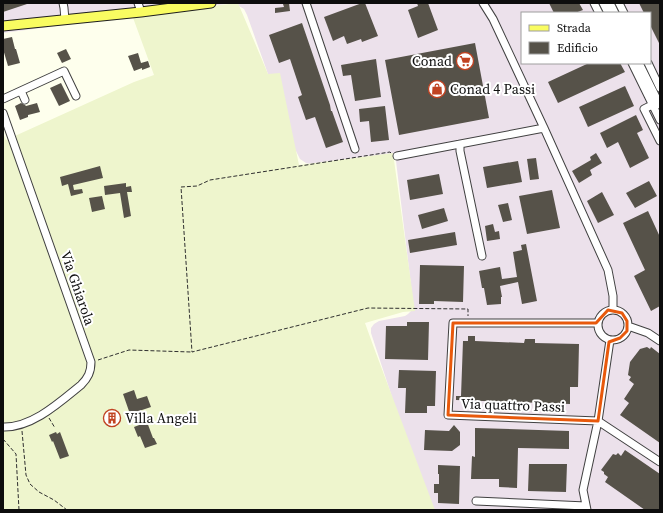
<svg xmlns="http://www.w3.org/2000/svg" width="663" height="513" font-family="'Source Serif 4',serif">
  <rect width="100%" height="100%" fill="#feffed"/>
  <path fill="#ece1eb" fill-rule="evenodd" d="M 3,3 L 660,3 L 660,510 L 429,510 L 371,333 L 371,328 L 374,324 L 379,321 L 405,316 L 408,314 L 411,311 L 413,302 L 396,161 L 392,155 L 313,165 L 306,163 L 300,159 L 294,147 L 247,15 L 244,9 L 239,6 L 234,4 L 226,4 L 3,33 ZM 522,13 L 650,13 L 650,63 L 522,63 Z"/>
  <path fill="#eef5cd" d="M 238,3 L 268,74 L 280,73 L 299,165 L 393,153 L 415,311 L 403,312 L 365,323 L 374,348 L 435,510 L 3,510 L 3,133 L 6,140 L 134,82 L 154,75 L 132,15 Z"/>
  <path fill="#565249" d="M 3,3 L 27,3 L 27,4 L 3,12 Z
    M 289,3 L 290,11 L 275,13 L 275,8 L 284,7 L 283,4 Z
    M 362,3 L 365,3 L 378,36 L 362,42 L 361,39 L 347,44 L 344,36 L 333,41 L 324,17 Z
    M 417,3 L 428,3 L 438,30 L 418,38 L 408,10 L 418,6 Z
    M 549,3 L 579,3 L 583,10 L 575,13 L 554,13 Z
    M 639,3 L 660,3 L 660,45 L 650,25 L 650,13 L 644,13 Z
    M 302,23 L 330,105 L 331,111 L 332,111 L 343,142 L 326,148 L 315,117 L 306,120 L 298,97 L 302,95 L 290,59 L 279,63 L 269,35 Z
    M 12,37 L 15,49 L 16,49 L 20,63 L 8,66 L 3,49 L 3,39 Z
    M 475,43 L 489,118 L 399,135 L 385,60 Z
    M 66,49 L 71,59 L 62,63 L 57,53 Z
    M 138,53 L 141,63 L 148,61 L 150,67 L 142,70 L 142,68 L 134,71 L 128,56 Z
    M 376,59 L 381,97 L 355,101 L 351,75 L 343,76 L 341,65 Z
    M 589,63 L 620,63 L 625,72 L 558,103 L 548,82 Z
    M 61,83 L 70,101 L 59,106 L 50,88 Z
    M 625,86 L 634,106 L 588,127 L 579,107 Z
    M 21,103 L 25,105 L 26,106 L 37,103 L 40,112 L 28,115 L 28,117 L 20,120 L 15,106 Z
    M 385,106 L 389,140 L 371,142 L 369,121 L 360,122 L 359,109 Z
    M 636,115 L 643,130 L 637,133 L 649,158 L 630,168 L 618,142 L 607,148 L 600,133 Z
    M 596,153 L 602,163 L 590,170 L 592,175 L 579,183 L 572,171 L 591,160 L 590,157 Z
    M 536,158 L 539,179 L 530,180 L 527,159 Z
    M 518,161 L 522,182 L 487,188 L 483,167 Z
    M 100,166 L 103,178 L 73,185 L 74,190 L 82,189 L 83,193 L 71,196 L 68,184 L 62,186 L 60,177 Z
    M 439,174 L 443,194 L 410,200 L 407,180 Z
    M 649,181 L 657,196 L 635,208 L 626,193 Z
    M 126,183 L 126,187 L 131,186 L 132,192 L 127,192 L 131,216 L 124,218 L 120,193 L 105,195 L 104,186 Z
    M 552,190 L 560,228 L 527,234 L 519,196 Z
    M 602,192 L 614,215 L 598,223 L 587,201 Z
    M 102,196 L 105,209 L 92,212 L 89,198 Z
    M 508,203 L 512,220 L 503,222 L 498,205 Z
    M 444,208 L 448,221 L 422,229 L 418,215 Z
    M 648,211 L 660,237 L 660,306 L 651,311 L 634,276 L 645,270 L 623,223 Z
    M 493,224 L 495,232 L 499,231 L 500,239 L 487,241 L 485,226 Z
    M 455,232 L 457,245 L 410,253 L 408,240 Z
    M 526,244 L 537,301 L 522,304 L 518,282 L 500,286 L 502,297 L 501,297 L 501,304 L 487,305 L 484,288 L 482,288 L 479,271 L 500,267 L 502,279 L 517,277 L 513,252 L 522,250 L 521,245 Z
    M 420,265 L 464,266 L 463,302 L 434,301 L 434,304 L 419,304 Z
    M 407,322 L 429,322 L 428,360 L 385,359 L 386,326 L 407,326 Z
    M 468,336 L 475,336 L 475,341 L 524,343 L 525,339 L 535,339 L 535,343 L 579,344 L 578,387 L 570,387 L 570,404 L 456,400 L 456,396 L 461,396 L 463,341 L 468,341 Z
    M 647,347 L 650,349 L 651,347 L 660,354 L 660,443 L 620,415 L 629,403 L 624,399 L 634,384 L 629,380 L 631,377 L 628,375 L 630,362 L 640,349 Z
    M 399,370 L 436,371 L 435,406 L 427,406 L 427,413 L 405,413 L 406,388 L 398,388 Z
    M 134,390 L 137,399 L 147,396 L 151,407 L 130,414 L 123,394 Z
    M 117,411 L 121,421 L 107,426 L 103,416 Z
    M 147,422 L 153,438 L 154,438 L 157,444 L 145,448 L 140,436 L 138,437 L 134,427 Z
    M 454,425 L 460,432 L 460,445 L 452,451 L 424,450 L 425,430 L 449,431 Z
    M 475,428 L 569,431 L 569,449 L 518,448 L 517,488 L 499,487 L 499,479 L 471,479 L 472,456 L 475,457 Z
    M 56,432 L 57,434 L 60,432 L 69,456 L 60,459 L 53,441 L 52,442 L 49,435 Z
    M 625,450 L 660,474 L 660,510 L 645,510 L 605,482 L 608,477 L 604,474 L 604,472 L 601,470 L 613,454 L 616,455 L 618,453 L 621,456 Z
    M 529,464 L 567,464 L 566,492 L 528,491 Z
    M 438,465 L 460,466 L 459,504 L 438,503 L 438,493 L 434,493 L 434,484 L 439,484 L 439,474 L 438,474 Z"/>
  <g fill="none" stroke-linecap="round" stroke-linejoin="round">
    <g stroke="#404040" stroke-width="9">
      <path id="minor" d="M 63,3 L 64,8 L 65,20
        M 138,3 L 141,12
        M 306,3 L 355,149
        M 483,3 L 493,19 L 544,128 L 608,270 L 613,296 L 613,310
        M 594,3 L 599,13
        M 603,3 L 608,13
        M 610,3 L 615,13
        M 619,3 L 624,13
        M 632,63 L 660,120
        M 639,63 L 660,105
        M 648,63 L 660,88
        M 21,91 L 25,100
        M 3,99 L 64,71 L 76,96
        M 660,101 L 644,109 L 660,141
        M 3,113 L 91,362 C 91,372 88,378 81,385 C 60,402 32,428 3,427
        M 460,144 L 460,151 L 482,256
        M 397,156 L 544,128
        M598 325a15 15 0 1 1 30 0a15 15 0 1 1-30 0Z
        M 598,323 L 453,323 L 448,415 L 598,421 L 660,462
        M 628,326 L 648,333 L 660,341
        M 476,501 L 586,506
        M 587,510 L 583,490 L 598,421 L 610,340"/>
    </g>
    <g stroke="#1e1e1e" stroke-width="11">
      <path id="major" d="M 3,26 L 141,12 L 211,3"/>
    </g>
    <path stroke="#2f2f2f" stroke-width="1" stroke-dasharray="4 2" stroke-linecap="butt" d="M 391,153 L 390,152 L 210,180 L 197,186 L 181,187 L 192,352 L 368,308 L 468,309 L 468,316
      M 98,360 L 129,350 L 191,352
      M 49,418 L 55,428
      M 22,431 L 26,475 L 30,484 L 39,492 L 54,500 L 67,510
      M 3,439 L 16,454 L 19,510"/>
    <use href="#minor" stroke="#fff" stroke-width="7"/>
    <use href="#major" stroke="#f9fc61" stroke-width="9"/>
  </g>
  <path fill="none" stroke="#e8590c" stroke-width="3" stroke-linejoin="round" d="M 608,310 L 622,313 L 627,321 L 627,331 L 620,338 L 609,342 L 598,421 L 448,415 L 453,323 L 596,323 Z"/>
  <defs>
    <g id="supermarket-ring" transform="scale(0.9)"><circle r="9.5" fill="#fff" stroke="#c14322" stroke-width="1.5"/><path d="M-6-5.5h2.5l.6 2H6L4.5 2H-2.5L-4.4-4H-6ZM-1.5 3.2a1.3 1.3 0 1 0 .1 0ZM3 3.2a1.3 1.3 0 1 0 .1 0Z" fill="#c14322"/></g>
    <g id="shop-ring" transform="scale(0.9)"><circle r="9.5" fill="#fff" stroke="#c14322" stroke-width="1.5"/><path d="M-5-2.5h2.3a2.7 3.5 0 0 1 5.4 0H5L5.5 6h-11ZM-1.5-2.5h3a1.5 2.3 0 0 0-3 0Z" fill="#c14322"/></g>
    <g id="building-ring" transform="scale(0.9)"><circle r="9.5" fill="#fff" stroke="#c14322" stroke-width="1.5"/><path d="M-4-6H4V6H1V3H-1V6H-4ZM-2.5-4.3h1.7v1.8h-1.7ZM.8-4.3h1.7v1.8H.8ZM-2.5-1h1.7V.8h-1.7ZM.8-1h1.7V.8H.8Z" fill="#c14322"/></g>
  </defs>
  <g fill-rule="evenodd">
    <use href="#supermarket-ring" x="465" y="61"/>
    <use href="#shop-ring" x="437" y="89"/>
    <use href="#building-ring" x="112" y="418"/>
  </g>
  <g text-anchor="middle" stroke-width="4" stroke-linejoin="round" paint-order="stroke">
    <g font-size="14" fill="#0d0d0d" stroke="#fff" text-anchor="start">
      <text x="452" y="66" text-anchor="end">Conad</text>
      <text x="450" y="94">Conad 4 Passi</text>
      <text x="125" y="423">Villa Angeli</text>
    </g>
    <g font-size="14" fill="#0d0d0d" stroke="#fff">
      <text transform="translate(78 288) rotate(71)" y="5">Via Ghiarola</text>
      <text transform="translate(513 405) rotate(2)" y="5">Via quattro Passi</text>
    </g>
  </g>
  <rect width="663" height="513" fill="none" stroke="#0d0d0d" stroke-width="8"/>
  <rect x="521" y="12" width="130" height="52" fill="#ffffff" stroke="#9e9e9e"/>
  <rect x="529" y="25" width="20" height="6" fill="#f9fc61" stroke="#9e9e9e"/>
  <text x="557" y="32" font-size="12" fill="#0d0d0d">Strada</text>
  <rect x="529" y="42" width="20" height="12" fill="#565249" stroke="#9e9e9e"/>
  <text x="557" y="52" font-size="12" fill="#0d0d0d">Edificio</text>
</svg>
